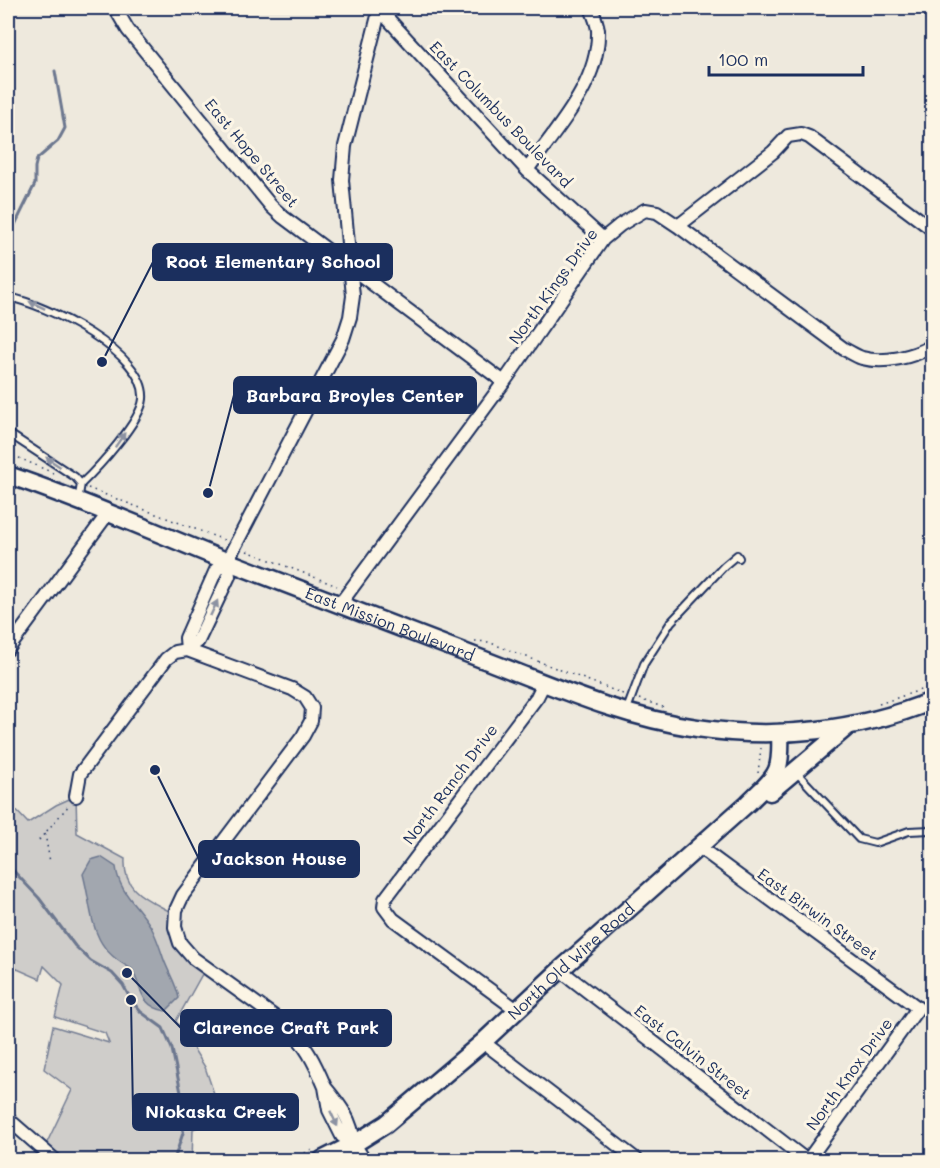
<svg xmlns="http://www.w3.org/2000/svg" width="940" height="1168" font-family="Mali,sans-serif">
  <rect width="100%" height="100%" fill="#eee9dd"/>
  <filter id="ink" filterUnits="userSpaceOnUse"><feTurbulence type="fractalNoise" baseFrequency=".0167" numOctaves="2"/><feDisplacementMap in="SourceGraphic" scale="12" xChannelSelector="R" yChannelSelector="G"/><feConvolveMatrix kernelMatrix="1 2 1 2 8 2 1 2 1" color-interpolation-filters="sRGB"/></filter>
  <g filter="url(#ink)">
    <path fill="#cfcdca" stroke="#757e94" stroke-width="1.5" d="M 76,796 L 77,833 L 125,859 C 123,894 149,899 176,915 L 175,927 L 206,967 L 176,1021 L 205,1067 L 222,1117 L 193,1129 L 192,1160 L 55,1160 L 43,1151 L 72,1090 L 44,1069 L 53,1026 L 109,1043 L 105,1033 L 55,1017 L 63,985 L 44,966 L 40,979 L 8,965 L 8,802 L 28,823 L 56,805 Z"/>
    <path fill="#a2a7af" stroke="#6c778f" stroke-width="1.5" d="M 101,857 L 116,867 C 119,893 138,905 151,927 C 156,936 159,945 162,954 C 166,969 176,982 179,998 L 166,1011 C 140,1007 142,989 132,969 C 88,947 94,916 83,874 L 91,860 Z"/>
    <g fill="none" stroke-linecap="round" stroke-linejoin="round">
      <path stroke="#6c778f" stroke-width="3" d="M 8,239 L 35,184 L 35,167 L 37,159 L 58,141 L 65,128 L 55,71
        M 8,865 L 39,898 L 75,946 L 91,961 L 112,973 L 123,985 L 131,1000 L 141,1012 L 163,1028 L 172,1049 L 185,1112 L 183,1133 L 174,1160"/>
      <g stroke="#1b2f5e" stroke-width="10">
        <path id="lane" d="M 8,297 C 45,304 147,353 143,399 C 141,421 98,468 81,484
          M 8,433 L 75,477 L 81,484 L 78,501
          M 626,712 L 644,664 L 671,622 L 724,566 L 737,555 L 739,558
          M 796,772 L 859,839 L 875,843 L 909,831 L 931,830"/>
      </g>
      <g stroke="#1b2f5e" stroke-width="16">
        <path id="street" d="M 115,8 L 128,30 L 271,206 L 283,217 L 504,382
          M 378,8 L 527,170 L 603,239
          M 527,170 C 556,129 600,83 598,30 C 597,23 594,15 591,8
          M 678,226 L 773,152 L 788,136 L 801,134 L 809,137 L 932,229
          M 340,604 L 504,382 L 603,239 L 620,225 L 645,210 L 657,212 L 678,226 L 844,349 C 850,352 856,356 862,358 C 884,364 913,357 932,346
          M 8,649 L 109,512
          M 187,650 L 186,638 L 216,570 L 227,561 L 343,339 L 350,317 L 353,296 L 342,180 L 345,146 L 380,8
          M 187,650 L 292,689 L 305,697 L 312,708 L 311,721 L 303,736 L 183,895 L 176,910 L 175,927 L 180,943 L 193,958 L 286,1025 C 305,1043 315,1063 325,1087
          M 76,796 L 80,774 L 166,659 L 175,652 L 187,650 L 198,641 L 229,576 L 227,561
          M 699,847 L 918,1008 L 808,1160
          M 560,970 L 806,1160
          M 517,1010 L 393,919 L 384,907 L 385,899 L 537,697 L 544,683
          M 483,1042 L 637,1160
          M 8,1119 L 55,1160
          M 354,1144 C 352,1120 340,1105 325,1087 L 329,1110 L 342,1136 L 354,1144 L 364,1160"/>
      </g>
      <g stroke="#1b2f5e" stroke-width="21">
        <g id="secondary">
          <path id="s1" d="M 8,475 C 82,500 154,532 226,561 C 308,593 391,624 474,656 C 546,683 619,717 697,728 C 776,740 858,731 932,701"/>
          <path d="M 770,792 L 847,727"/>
          <path id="s2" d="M 322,1160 L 354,1144 L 386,1124 L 483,1042 L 560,970 L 748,803 C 776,775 782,776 780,733"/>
        </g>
      </g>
      <path stroke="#1b2f5e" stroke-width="1.5" stroke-dasharray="1.5 4.5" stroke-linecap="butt" d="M 8,453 L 53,473
        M 88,488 L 224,540
        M 247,551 L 337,586
        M 475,641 L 488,642 L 623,694
        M 639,699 L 663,707
        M 879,704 L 932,686
        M 758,773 L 761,748
        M 45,834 L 50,862
        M 39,840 L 70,804
        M 288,1160 L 312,1150"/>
      <use href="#lane" stroke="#fcf5e5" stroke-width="6"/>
      <use href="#street" stroke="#fcf5e5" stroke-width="12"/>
      <use href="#secondary" stroke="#fcf5e5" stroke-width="16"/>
    </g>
    <defs><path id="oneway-solid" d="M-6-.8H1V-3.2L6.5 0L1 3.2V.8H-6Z" transform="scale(1.5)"/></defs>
    <g fill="#8c92a2">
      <use href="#oneway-solid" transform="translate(37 305) rotate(-155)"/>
      <use href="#oneway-solid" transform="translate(120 440) rotate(-55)"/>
      <use href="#oneway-solid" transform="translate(53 462) rotate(-146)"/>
      <use href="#oneway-solid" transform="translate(214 608) rotate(-65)"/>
      <use href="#oneway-solid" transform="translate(334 1119) rotate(65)"/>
    </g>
  </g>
  <g text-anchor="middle" stroke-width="6" stroke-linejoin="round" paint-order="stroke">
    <g font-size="16" fill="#1b2f5e" stroke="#fcf5e5">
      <text transform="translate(501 114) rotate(46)" y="6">East Columbus Boulevard</text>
      <text transform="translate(252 153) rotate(50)" y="6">East Hope Street</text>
      <text transform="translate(553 286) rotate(-54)" y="6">North Kings Drive</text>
      <text dy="6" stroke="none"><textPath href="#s1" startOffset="410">East Mission Boulevard</textPath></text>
      <text transform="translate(450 784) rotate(-53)" y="6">North Ranch Drive</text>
      <text transform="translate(818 914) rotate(36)" y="6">East Birwin Street</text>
      <text dy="6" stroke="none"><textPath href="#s2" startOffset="320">North Old Wire Road</textPath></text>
      <text transform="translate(693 1052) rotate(38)" y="6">East Calvin Street</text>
      <text transform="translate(849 1074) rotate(-54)" y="6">North Knox Drive</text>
    </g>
  </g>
  <path fill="none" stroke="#1b2f5e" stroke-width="2" d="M102 362L153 262M208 493L234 395M155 770L199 859M127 973L181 1028M131 1000L133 1112"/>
  <g fill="#1b2f5e" stroke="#fcf5e5" stroke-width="2">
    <circle cx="102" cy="362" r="6"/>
    <circle cx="208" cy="493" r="6"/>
    <circle cx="155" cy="770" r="6"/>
    <circle cx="127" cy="973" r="6"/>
    <circle cx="131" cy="1000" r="6"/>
  </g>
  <g fill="#1b2f5e" stroke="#1b2f5e" stroke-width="2">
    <rect x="153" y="244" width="239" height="36" rx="6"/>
    <rect x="234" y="377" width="242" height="36" rx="6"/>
    <rect x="199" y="841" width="160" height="36" rx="6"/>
    <rect x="181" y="1010" width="210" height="36" rx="6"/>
    <rect x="133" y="1094" width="165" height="36" rx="6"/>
  </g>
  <g font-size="18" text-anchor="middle" font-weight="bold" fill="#fff">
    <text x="273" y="268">Root Elementary School</text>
    <text x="355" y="402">Barbara Broyles Center</text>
    <text x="279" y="865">Jackson House</text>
    <text x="286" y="1034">Clarence Craft Park</text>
    <text x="216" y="1118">Niokaska Creek</text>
  </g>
  <rect width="940" height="1168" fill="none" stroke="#fcf5e5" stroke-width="30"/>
  <rect x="15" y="15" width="910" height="1138" fill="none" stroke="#1b2f5e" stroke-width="2" filter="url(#ink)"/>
  <path d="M709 66v9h154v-9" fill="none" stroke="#1b2f5e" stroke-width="3"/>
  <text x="718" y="66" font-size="18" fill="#1b2f5e" stroke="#fcf5e5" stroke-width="4.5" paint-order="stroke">100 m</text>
</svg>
